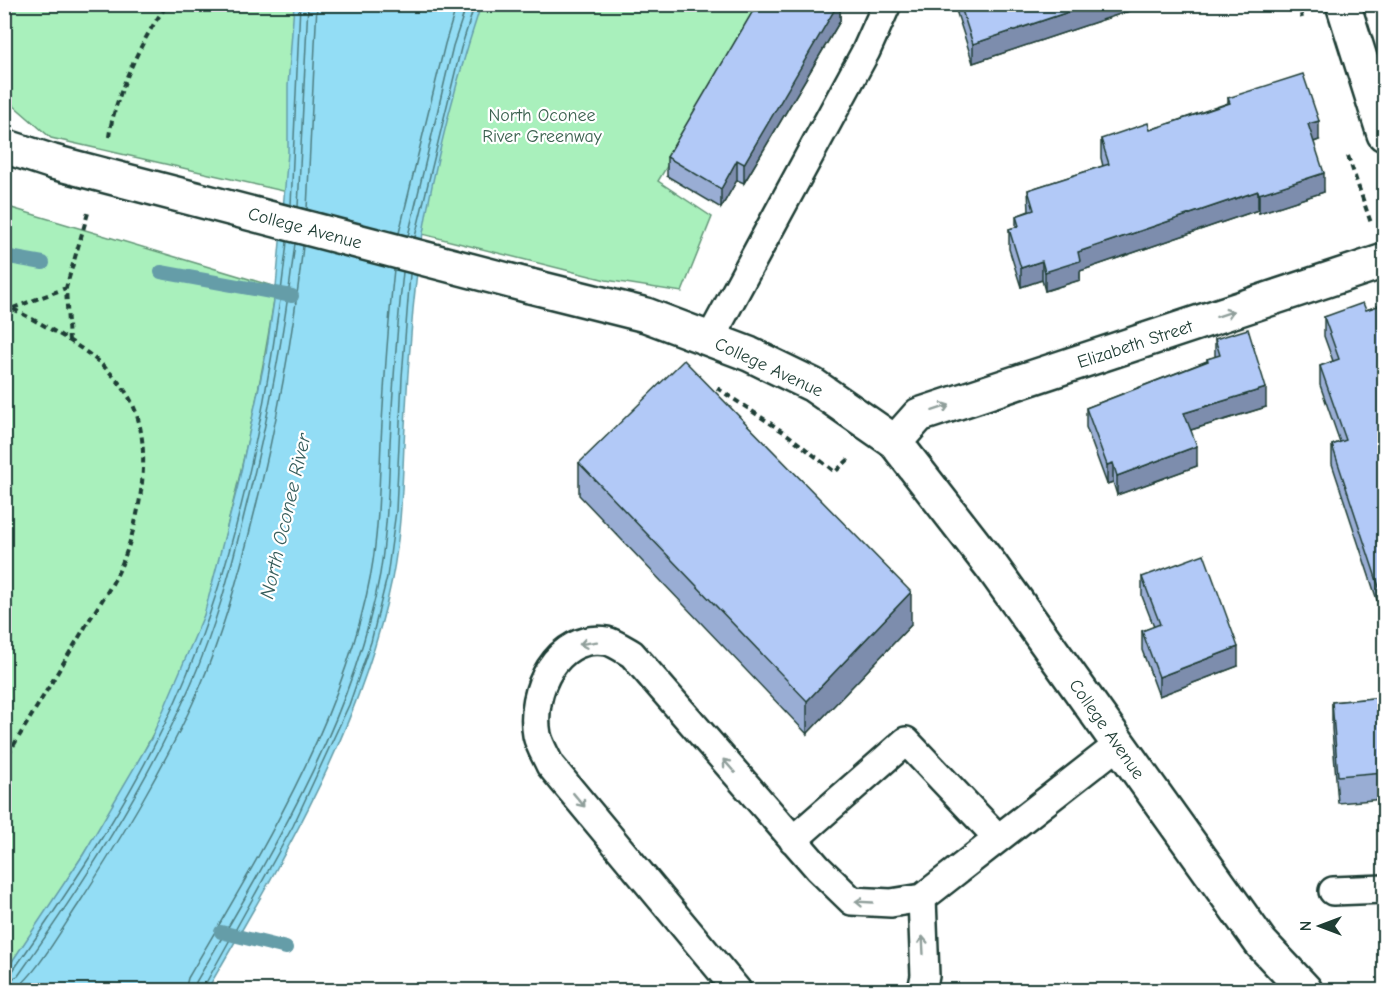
<svg xmlns="http://www.w3.org/2000/svg" width="1389" height="995" font-family="'Comic Neue',sans-serif">
  <rect width="100%" height="100%" fill="#fff"/>
  <filter id="ink" filterUnits="userSpaceOnUse"><feTurbulence type="fractalNoise" baseFrequency=".0167" numOctaves="2"/><feDisplacementMap in="SourceGraphic" scale="12" xChannelSelector="R" yChannelSelector="G"/><feConvolveMatrix kernelMatrix="1 2 1 2 8 2 1 2 1" color-interpolation-filters="sRGB"/></filter>
  <g filter="url(#ink)">
    <path fill="#a9f0bc" stroke="#649678" stroke-width="1.5" d="M 5,5 L 765,5 L 658,181 L 712,217 L 682,292 L 606,280 L 422,234 L 424,223 L 51,138 L 5,98 Z
      M 5,206 L 276,287 C 264,367 248,445 228,523 C 221,554 214,586 204,616 C 159,745 82,860 5,972 Z"/>
    <path fill="#93ddf5" stroke="#659da8" stroke-width="1.5" d="M 294,5 L 481,5 C 450,99 422,210 413,309 C 409,354 406,399 404,444 C 402,490 401,534 392,579 C 362,728 282,861 207,990 L 5,990 L 5,972 L 83,855 L 151,739 L 204,615 L 238,485 L 266,354 L 276,287 L 288,153 L 288,86 Z"/>
    <g fill="none" stroke-linecap="round" stroke-linejoin="round">
      <path stroke="#4d7d81" stroke-width="1.5" d="M 291,205 L 300,4
        M 298,207 L 308,4
        M 307,209 L 317,4
        M 399,233 L 445,44 L 457,4
        M 408,236 L 453,46 L 467,4
        M 415,237 L 461,48 L 475,4
        M 4,975 L 12,972 C 77,880 142,783 185,679 C 240,548 272,382 287,242
        M 4,982 L 18,976 C 83,884 146,787 191,684 C 215,629 230,573 244,515 C 267,426 284,335 295,243
        M 12,990 C 31,984 65,924 78,905 C 123,835 167,763 200,687 C 223,632 239,576 253,518 C 276,428 293,338 303,246
        M 185,990 L 188,978 C 262,851 344,719 371,573 C 379,529 379,486 381,442 C 384,384 388,327 394,269
        M 194,990 L 196,982 C 270,855 353,721 380,574 C 387,531 389,488 390,443 C 393,386 397,329 403,272
        M 202,990 L 293,826 L 349,705 L 371,642 L 387,577 L 396,511 L 402,377 L 410,274"/>
      <path stroke="#659da8" stroke-width="14" d="M 4,256 L 43,263
        M 161,272 L 292,296
        M 221,932 L 286,948"/>
      <g stroke="#1f3d34" stroke-width="32">
        <path id="lane" d="M 710,339 L 866,51 L 887,4
          M 793,840 L 906,741 L 998,838
          M 1333,891 L 1384,889
          M 922,898 L 925,976 L 922,990
          M 737,990 L 550,765 C 546,756 539,745 537,735 C 529,691 557,633 607,641 C 615,643 625,650 632,654 L 818,868 L 852,901 L 891,903 L 922,898 L 1118,745"/>
      </g>
      <g stroke="#1f3d34" stroke-width="38">
        <path id="street" d="M 895,442 L 919,415 L 1384,261"/>
      </g>
      <g stroke="#1f3d34" stroke-width="38">
        <path id="secondary" d="M 1343,4 L 1384,134
          M 4,146 L 53,162
          M 530,286 L 646,315 L 749,354 L 813,385 L 895,442 L 992,567 L 1261,943 L 1305,990"/>
      </g>
      <path stroke="#1f3d34" stroke-width="4" stroke-dasharray="6 4.5" stroke-linecap="butt" d="M 1298,4 L 1302,18
        M 109,137 C 114,98 143,35 168,4
        M 1348,156 L 1371,223
        M 4,304 C 48,328 105,354 130,399 C 155,444 140,521 121,566 C 112,588 96,608 84,629 C 57,673 31,717 4,761
        M 13,308 L 66,288
        M 69,342 L 66,288 L 88,213
        M 717,388 L 788,435 L 835,472 L 850,458"/>
      <use href="#lane" stroke="#fff" stroke-width="27"/>
      <use href="#street" stroke="#fff" stroke-width="33"/>
      <use href="#secondary" stroke="#fff" stroke-width="33"/>
      <g stroke="#1f3d34" stroke-width="38" stroke-linecap="butt">
        <path id="secondary-bridge" d="M 53,162 L 530,286"/>
      </g>
      <use href="#secondary-bridge" stroke="#fff" stroke-width="33"/>
    </g>
    <path fill="#99add4" stroke="#1f3d34" stroke-width="1.5" d="M 954,4 L 1150,4 L 973,63 Z
      M 840,7 L 840,21 L 744,183 L 737,180 L 721,208 L 667,176 L 667,157 Z
      M 1228,98 L 1319,140 L 1314,142 L 1324,192 L 1259,213 L 1258,210 L 1080,271 L 1080,280 L 1045,291 L 1042,280 L 1021,287 L 1009,249 L 1009,229 L 1016,227 L 1016,216 L 1029,211 L 1028,190 L 1103,166 L 1101,158 L 1101,139 L 1150,130 L 1228,103 Z
      M 1384,304 L 1382,615 L 1332,464 L 1332,445 L 1340,442 L 1320,385 L 1320,366 L 1333,361 L 1324,336 L 1324,317 L 1366,310 Z
      M 1215,339 L 1266,407 L 1191,430 L 1197,466 L 1117,495 L 1113,482 L 1107,484 L 1086,427 L 1086,408 L 1207,361 L 1207,359 L 1215,357 Z
      M 579,463 L 911,625 L 807,734 L 579,495 Z
      M 1142,577 L 1238,666 L 1159,696 L 1142,650 L 1142,631 L 1154,627 L 1142,596 Z
      M 1384,697 L 1384,799 L 1338,803 L 1332,729 L 1332,702 Z"/>
    <path fill="#7d8dad" stroke="#1f3d34" stroke-width="1.5" d="M 834,4 L 841,4 L 840,7 L 840,21 L 744,183 L 744,164 Z
      M 1092,4 L 1150,4 L 973,63 L 973,44 Z
      M 1319,121 L 1319,140 L 1308,144 L 1308,124 Z
      M 737,160 L 737,180 L 721,208 L 721,189 Z
      M 1324,173 L 1324,192 L 1259,213 L 1259,194 Z
      M 1258,191 L 1258,210 L 1080,271 L 1080,280 L 1045,291 L 1045,272 L 1078,252 Z
      M 1042,261 L 1042,280 L 1021,287 L 1021,268 Z
      M 1266,388 L 1266,407 L 1184,432 L 1184,413 Z
      M 1197,446 L 1197,466 L 1117,495 L 1117,476 Z
      M 1113,463 L 1113,482 L 1107,484 L 1107,465 Z
      M 911,592 L 911,625 L 807,734 L 807,701 Z
      M 1382,596 L 1384,596 L 1384,615 L 1382,615 Z
      M 1238,647 L 1238,666 L 1159,696 L 1159,677 Z"/>
    <path fill="#b2c9f7" stroke="#1f3d34" stroke-width="1.5" d="M 757,4 L 838,4 L 744,164 L 737,160 L 721,189 L 667,157 Z
      M 960,4 L 1092,4 L 973,44 Z
      M 1303,74 L 1319,121 L 1308,124 L 1324,173 L 1259,194 L 1258,191 L 1078,252 L 1080,261 L 1045,272 L 1042,261 L 1021,268 L 1009,229 L 1019,226 L 1016,216 L 1034,210 L 1028,190 L 1109,164 L 1101,139 L 1148,123 L 1150,130 L 1230,103 L 1228,98 Z
      M 1363,303 L 1366,310 L 1384,304 L 1384,596 L 1382,596 L 1332,445 L 1346,440 L 1320,366 L 1339,359 L 1324,317 Z
      M 1248,329 L 1266,388 L 1184,413 L 1197,446 L 1117,476 L 1113,463 L 1107,465 L 1086,408 L 1208,361 L 1207,359 L 1220,355 L 1215,339 Z
      M 684,360 L 911,592 L 807,701 L 579,463 Z
      M 1204,554 L 1238,647 L 1159,677 L 1142,631 L 1160,624 L 1142,577 Z
      M 1384,697 L 1384,772 L 1338,776 L 1332,702 Z"/>
    <defs><path id="oneway-shaft" d="M-6 0H5M1.5-3L5.5 0L1.5 3" fill="none" stroke-width="1.6" stroke-linecap="round" stroke-linejoin="round" transform="scale(1.5)"/></defs>
    <g stroke="#8f9e9a">
      <use href="#oneway-shaft" transform="translate(1225 314) rotate(-18)"/>
      <use href="#oneway-shaft" transform="translate(941 408) rotate(-18)"/>
      <use href="#oneway-shaft" transform="translate(588 643) rotate(171)"/>
      <use href="#oneway-shaft" transform="translate(729 766) rotate(-131)"/>
      <use href="#oneway-shaft" transform="translate(579 800) rotate(50)"/>
      <use href="#oneway-shaft" transform="translate(864 902) rotate(-177)"/>
      <use href="#oneway-shaft" transform="translate(923 945) rotate(-93)"/>
    </g>
  </g>
  <g text-anchor="middle" stroke-width="4.5" stroke-linejoin="round" paint-order="stroke">
    <g font-size="18" fill="#3b614f" stroke="#fff">
      <text x="542" y="121">North Oconee<tspan x="542" dy="21">River Greenway</tspan></text>
    </g>
    <g font-size="18" fill="#1f3d34" stroke="#fff">
      <text transform="translate(305 228) rotate(15)" y="6">College Avenue</text>
      <text transform="translate(1135 344) rotate(-18)" y="6">Elizabeth Street</text>
      <text transform="translate(769 367) rotate(25)" y="6">College Avenue</text>
      <text transform="translate(1107 729) rotate(55)" y="6">College Avenue</text>
    </g>
    <g font-size="20" font-style="italic" fill="#365d5b" stroke="#fff">
      <text transform="translate(285 516) rotate(-77)" y="7">North Oconee River</text>
    </g>
  </g>
  <rect width="1389" height="995" fill="none" stroke="#fff" stroke-width="24"/>
  <rect x="12" y="12" width="1365" height="971" fill="none" stroke="#1f3d34" stroke-width="2" filter="url(#ink)"/>
  <g transform="translate(1320 926) rotate(270)" stroke="#ffffff" stroke-width="4.5" paint-order="stroke">
  <path d="M0-4.5L10 22L0 15L-10 22Z" fill="#1f3d34"/>
  <text y="-9" font-size="16" font-weight="bold" text-anchor="middle" fill="#1f3d34">N</text>
  </g>
</svg>
